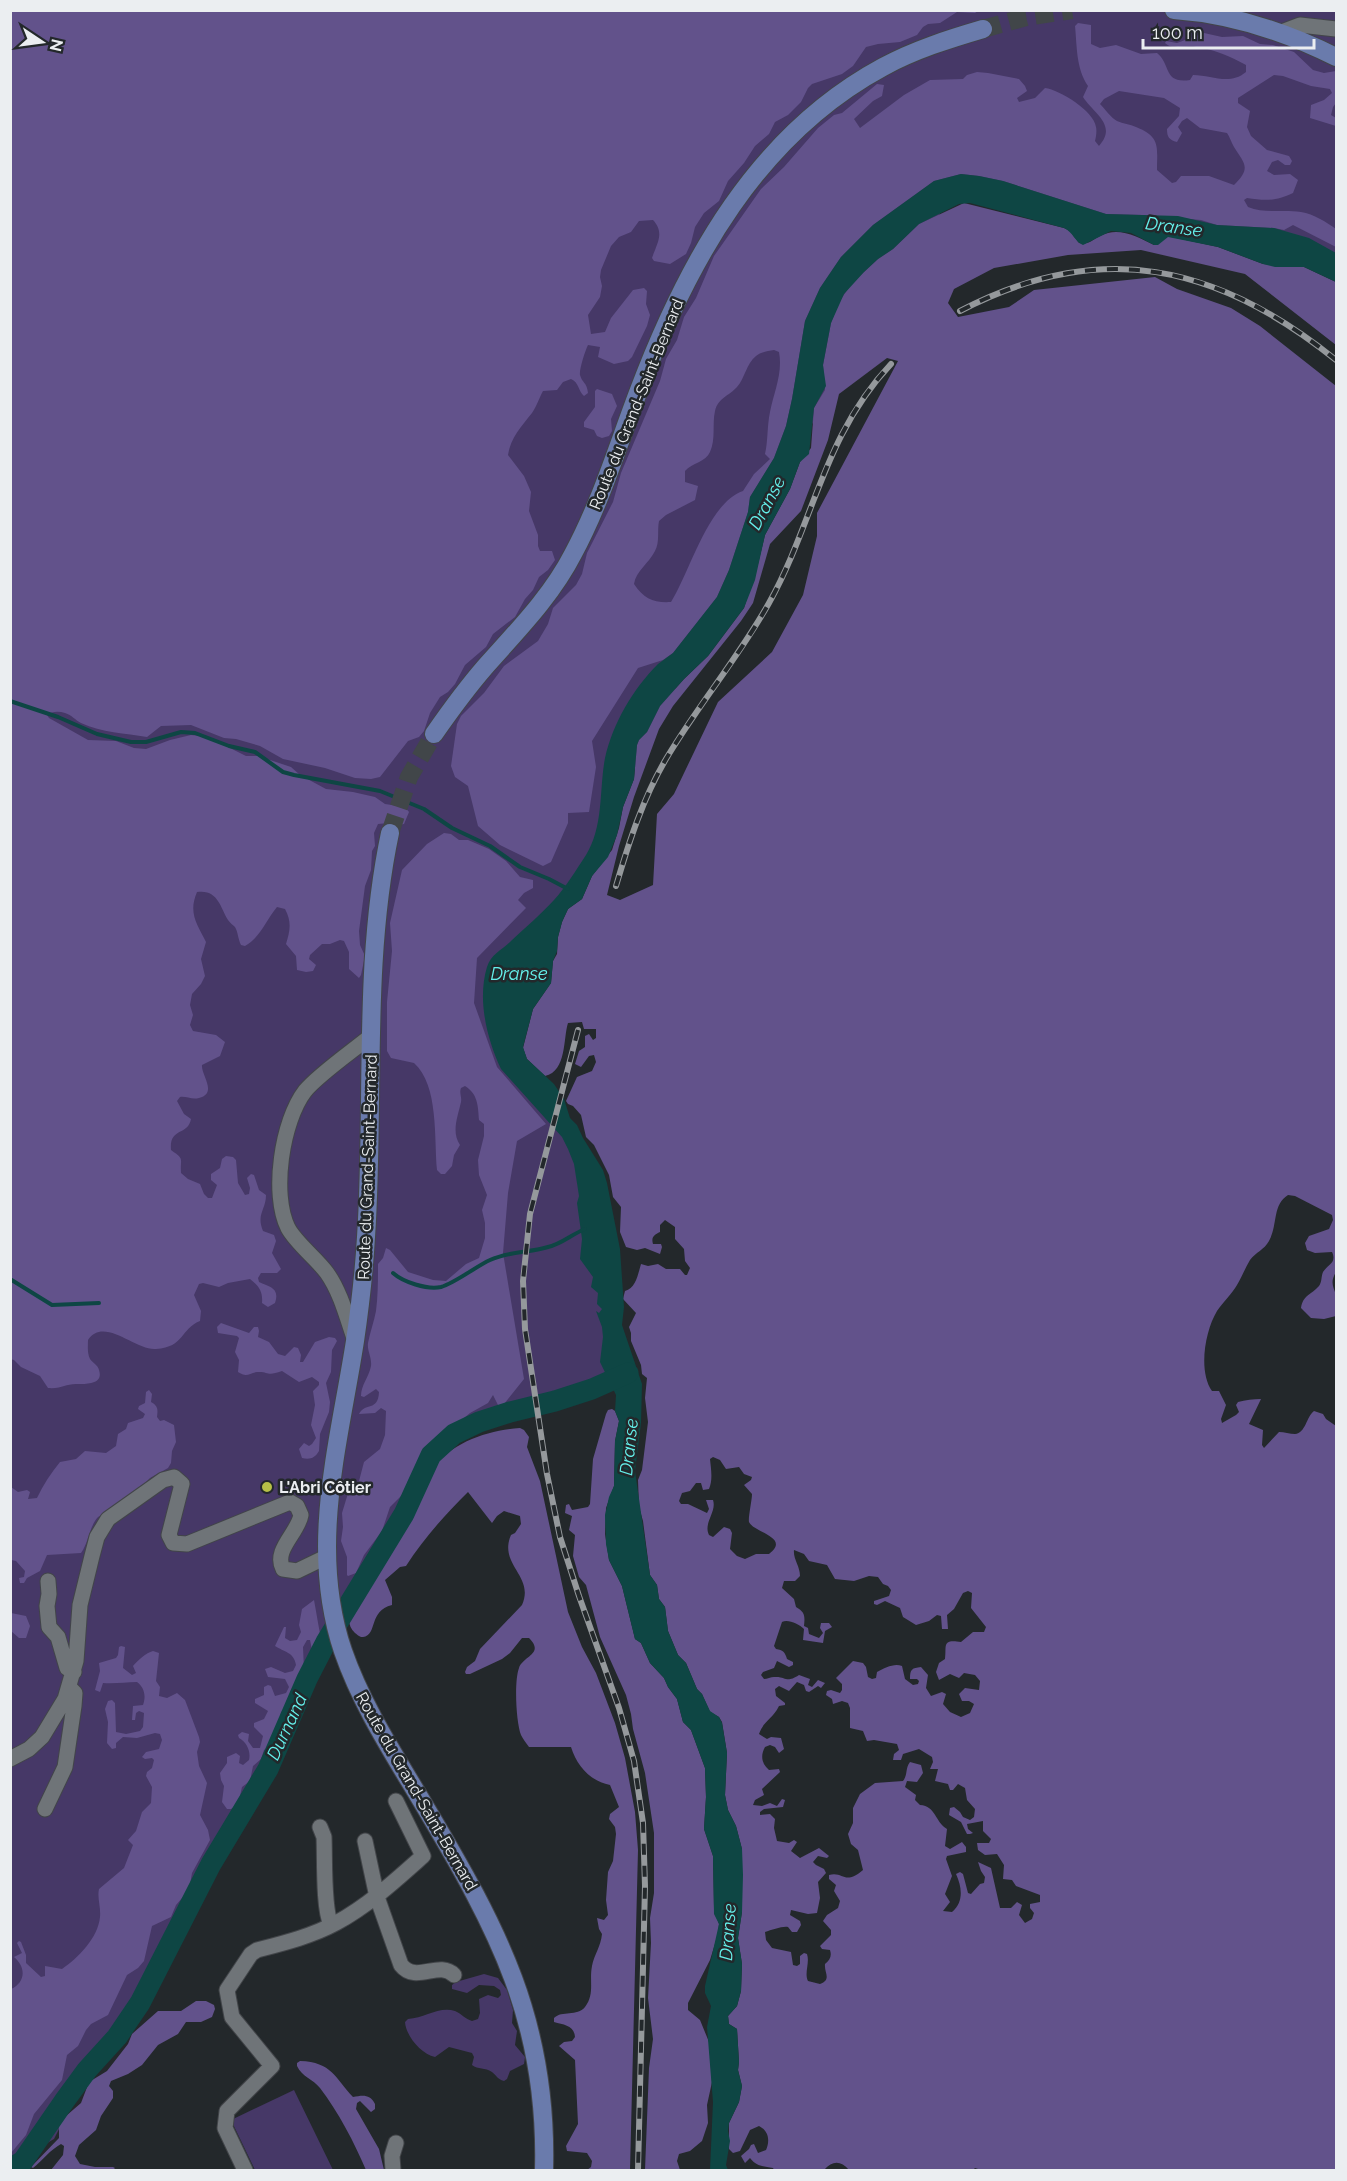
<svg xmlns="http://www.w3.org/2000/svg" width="1347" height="2181" font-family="Raleway,sans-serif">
  <rect width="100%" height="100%" fill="#23282b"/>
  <path fill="#463867" d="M 11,11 L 1336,11 L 1336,271 L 956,187 L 803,439 L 597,842 L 502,1009 L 565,1136 L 585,1169 L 621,1365 L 599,1392 L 537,1408 L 475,1421 L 426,1458 L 381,1561 L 343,1604 L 292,1703 L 281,1745 L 236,1836 L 212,1859 L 144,2015 L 86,2076 L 54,2139 L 11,2164 Z
    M 484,1974 L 498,1978 L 507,1990 L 513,2010 L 512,2023 L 517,2031 L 515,2045 L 525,2057 L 524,2064 L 510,2071 L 507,2079 L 504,2081 C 497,2079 497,2076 492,2072 C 485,2067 478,2070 472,2065 L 474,2057 L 472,2053 L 449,2047 L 435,2057 C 421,2054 406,2036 405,2022 L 408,2019 C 425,2018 439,2006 455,2011 C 462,2014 465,2019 472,2021 L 478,2019 L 480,2013 L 479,1999 L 488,1995 L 498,1998 L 501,1995 L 500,1990 L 494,1986 L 479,1985 L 467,1993 L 452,1989 L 452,1985 L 456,1982 Z
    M 294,2090 L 333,2170 L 255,2170 L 231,2120 Z"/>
  <path fill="#62528b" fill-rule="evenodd" d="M 10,11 L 978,11 L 975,13 L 957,12 L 940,23 L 928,24 L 923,27 L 917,35 L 900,42 L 878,44 L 866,47 L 853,66 L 842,74 L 812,84 L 808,88 L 801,102 L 788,115 L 775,122 L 769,134 L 755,146 L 744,163 L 728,181 L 719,201 L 704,213 L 695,227 L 691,243 L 686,254 L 670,264 L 654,261 L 652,258 C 657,243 665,233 653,220 L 639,221 L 631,232 L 619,237 L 611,246 L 601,270 L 600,277 L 602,286 L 600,297 L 588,315 L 591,334 L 605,332 L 611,318 L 633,290 L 644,288 L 647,291 L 646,304 L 650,315 L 647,326 L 632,357 L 628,361 L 614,364 L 598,357 L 600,347 L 588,345 C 585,351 579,370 580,375 C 582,383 587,382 588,393 L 584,396 C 578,391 579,382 571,379 L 563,382 L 557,390 L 543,391 C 539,398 537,406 532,413 C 521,427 511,437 508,455 L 524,476 L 531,492 L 529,511 L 538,535 L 538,546 L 540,551 L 552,551 L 555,560 L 548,570 L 539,577 L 533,590 L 525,599 L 515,617 L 493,634 L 486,647 L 465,665 L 455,684 L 448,692 L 440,697 L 430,713 L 424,731 L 419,737 L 408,741 L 380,777 L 371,779 L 355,778 L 325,768 L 283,759 L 260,746 L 236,739 L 224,738 L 191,725 L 161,726 L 147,737 C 125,733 102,733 81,723 C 75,720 72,715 65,713 C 59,711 52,711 47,715 L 49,718 L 88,740 L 116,741 L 134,748 L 146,749 L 170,740 L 191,735 L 200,736 L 216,741 L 246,756 L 258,756 L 291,767 L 300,775 L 326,789 L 353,792 L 375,797 L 385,804 L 405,807 L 409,812 L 404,824 C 395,826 386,822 378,824 L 374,833 L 375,846 L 372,851 L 371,870 L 365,886 L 359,931 L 360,945 L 365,956 L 361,975 L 359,978 L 349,969 L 349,952 L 344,941 L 340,940 L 330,944 L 322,944 L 310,955 L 309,959 L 316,965 L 313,971 L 306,972 L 297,970 L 296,956 L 286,944 C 290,931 292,922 285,909 L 277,907 C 266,920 260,938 245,946 L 241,945 C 238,939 238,932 235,927 C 233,925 230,923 228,920 C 220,907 218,889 197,892 C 188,913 197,924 206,942 L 201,959 L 205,976 L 201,984 L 192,994 L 190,1005 L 193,1015 L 190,1025 L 193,1031 L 216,1035 L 225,1042 L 220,1056 L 202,1065 C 201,1075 218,1093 199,1098 C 192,1100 186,1096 180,1097 L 177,1101 L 184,1114 L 191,1119 C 188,1136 169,1127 171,1150 C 185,1160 180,1157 181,1173 L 188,1179 L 200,1184 L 204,1194 L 208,1198 L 212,1198 L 217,1185 L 211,1180 L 211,1174 L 220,1168 L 222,1159 L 226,1156 L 233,1157 L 236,1160 L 238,1183 L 245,1195 L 249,1194 L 250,1188 L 247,1178 L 251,1174 L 254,1175 L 259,1190 L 266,1195 C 266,1210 256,1214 263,1231 L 274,1235 L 276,1241 L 272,1253 L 281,1269 L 277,1273 L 261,1273 L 258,1278 L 259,1282 C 270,1287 280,1288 275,1303 L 268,1307 L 262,1303 C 263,1292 259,1286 250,1279 L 228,1283 L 219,1287 L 203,1283 L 199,1284 L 194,1295 L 201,1311 L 200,1321 C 180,1329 185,1347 156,1349 C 136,1351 104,1316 88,1340 C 88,1346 87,1353 90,1359 C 93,1363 98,1365 99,1370 C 104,1385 85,1384 76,1384 C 65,1384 62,1389 48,1388 L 40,1376 L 21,1367 L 14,1360 L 10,1359 Z
    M 1078,23 L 1091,25 L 1091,44 L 1100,48 L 1116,45 L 1141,54 L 1157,53 C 1171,64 1163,84 1190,80 L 1193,75 C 1212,75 1229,86 1246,72 L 1246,65 C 1231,57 1214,49 1196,47 C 1186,45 1172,50 1165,43 L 1166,41 L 1177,43 L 1204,33 L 1222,37 L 1243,36 L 1260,44 L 1273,45 L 1294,52 L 1313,70 L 1324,73 L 1336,71 L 1336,103 L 1333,107 L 1331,115 L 1336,118 L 1336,126 L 1310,118 L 1311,105 L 1324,100 L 1332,93 L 1330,89 L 1311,86 L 1283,76 L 1274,75 L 1238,98 L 1238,103 L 1250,111 L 1247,127 L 1251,136 L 1267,150 L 1289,156 L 1292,161 L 1290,165 L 1285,165 L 1278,160 L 1272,162 L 1267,171 L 1274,175 L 1290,174 L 1298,180 L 1293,193 C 1276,201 1266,201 1247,198 L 1244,200 L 1248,207 C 1265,214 1283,209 1301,212 C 1314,214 1326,222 1336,229 L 1336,247 L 1293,225 L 1284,230 L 1274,228 L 1217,225 L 1201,220 L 1143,215 L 1106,214 L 1003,181 L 979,176 L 961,174 L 934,181 L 873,225 L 841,257 L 820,288 L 805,321 L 792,399 L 786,426 L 774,458 L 750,497 L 748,512 L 729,570 L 717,597 L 673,653 L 663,660 L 638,668 L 592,741 L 596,767 L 589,812 L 568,813 L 568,823 L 551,862 L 543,866 L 500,845 L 478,826 L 468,786 L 455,777 L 451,766 L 457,724 L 461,716 L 484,693 L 504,666 L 538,641 L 548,624 L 553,608 L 576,585 L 582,574 L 587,553 L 613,502 L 621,473 L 660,381 L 666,359 L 677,340 L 684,317 L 696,298 L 714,256 L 761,189 L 784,167 L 818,128 L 834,115 L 842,113 L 877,84 L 884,85 L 882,96 L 873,101 L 854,119 L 860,128 L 904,95 L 930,80 L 963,79 L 967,75 L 977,72 L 988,73 L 1019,79 L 1025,86 L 1027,91 L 1017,98 L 1019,102 L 1035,98 L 1045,88 C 1060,90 1094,111 1096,127 C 1097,131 1096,137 1095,141 L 1099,146 C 1118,125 1093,113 1083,97 L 1088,86 C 1076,69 1077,46 1075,26 ZM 1119,91 L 1164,98 L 1180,108 L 1179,116 L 1167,129 C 1167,137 1169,140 1177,142 L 1182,133 L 1178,127 L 1182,121 L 1187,118 L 1200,128 L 1227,133 C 1230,137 1231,142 1234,147 C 1244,163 1252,168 1234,185 L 1209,176 L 1181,176 L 1176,182 L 1172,183 L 1157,170 C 1157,147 1161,137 1136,127 C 1130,124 1123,124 1117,121 C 1111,118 1105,109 1100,104 L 1104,99 ZM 774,350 L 779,352 C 783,373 774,392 770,412 C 767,426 768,441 765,454 L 770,459 L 754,474 L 743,491 C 708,503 690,572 671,602 C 654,603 644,599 634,584 C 636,571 649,563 655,551 C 660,542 657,531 659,521 L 666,515 L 695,500 L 698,486 L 685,482 L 685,471 C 692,463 706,462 710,452 C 716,439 712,424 715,411 C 718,398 729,396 737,387 C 745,378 746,364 756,356 C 761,352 768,351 774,350 Z
    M 964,203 L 1064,228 L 1070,231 L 1079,243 C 1089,245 1092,240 1100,236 C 1119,226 1137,237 1154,245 L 1167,236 L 1218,247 L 1263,264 L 1304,267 L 1336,282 L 1336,345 L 1245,274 L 1141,250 L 1068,255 L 994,268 L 954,289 L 948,303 L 958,317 L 1009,307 L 1034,290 L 1155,277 L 1177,289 L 1231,308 L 1260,326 L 1336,386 L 1336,1272 C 1330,1282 1333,1286 1336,1295 C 1338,1301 1336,1310 1336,1316 L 1324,1319 L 1311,1318 L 1301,1308 C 1303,1295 1311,1295 1319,1286 C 1322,1282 1321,1277 1323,1272 C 1328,1264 1337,1263 1332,1252 L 1315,1253 L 1307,1250 L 1305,1243 L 1309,1236 L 1329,1229 L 1333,1220 L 1332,1215 L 1295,1196 L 1288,1195 C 1272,1205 1278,1225 1269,1241 C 1264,1250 1256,1252 1250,1260 C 1245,1268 1242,1277 1237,1285 C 1232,1294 1223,1302 1217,1311 C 1205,1331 1198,1371 1212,1391 L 1219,1391 L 1226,1405 L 1221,1419 L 1222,1423 L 1236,1415 L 1239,1412 L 1236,1405 L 1238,1402 C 1245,1400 1254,1399 1261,1399 L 1249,1424 L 1263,1430 L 1262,1445 L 1264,1448 L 1279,1432 C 1284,1432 1290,1434 1295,1434 C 1306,1433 1306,1417 1314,1411 L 1323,1414 L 1326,1419 L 1336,1426 L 1336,2170 L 981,2170 L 975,2168 L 973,2170 L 849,2170 C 841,2161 833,2160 824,2170 L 774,2170 L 773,2168 C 763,2166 757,2167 750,2158 L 745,2163 L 741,2156 L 749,2149 L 751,2145 L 754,2144 L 758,2153 L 766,2150 C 770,2141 769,2131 759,2126 L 750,2130 L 740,2151 L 733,2153 L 729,2149 L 729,2123 L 739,2102 L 742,2086 L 738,2070 L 739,2062 L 737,2029 L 729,2024 L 728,2016 L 737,2006 L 741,1991 L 742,1964 L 738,1938 L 742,1912 L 742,1849 L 736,1826 L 728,1810 L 725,1795 L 727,1753 L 722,1722 L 719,1717 L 710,1712 L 702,1694 L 697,1689 L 686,1663 L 678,1655 L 668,1631 L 665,1607 L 659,1599 L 657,1585 L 650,1575 L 643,1521 L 639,1507 L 638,1480 L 642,1470 L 648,1422 L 645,1398 L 647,1378 L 642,1374 L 641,1365 L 631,1341 L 631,1333 L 629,1327 L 636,1313 L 623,1299 L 625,1291 C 636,1288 638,1274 641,1264 L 648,1266 L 658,1264 L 666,1269 L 680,1269 L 685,1275 L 687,1275 L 690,1268 L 685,1261 L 684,1249 L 675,1239 L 675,1227 L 665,1220 L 660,1225 L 660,1232 C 654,1235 651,1237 653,1244 L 661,1244 L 662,1247 L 660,1254 L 645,1248 L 637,1250 L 626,1247 L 620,1232 L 621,1207 L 613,1197 L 609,1175 L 594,1145 L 586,1137 L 581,1115 L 573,1106 L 568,1104 L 566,1101 L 577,1077 L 592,1071 L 596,1062 L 594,1055 L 589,1056 L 581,1067 L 575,1064 L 579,1051 L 585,1047 L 585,1036 L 589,1034 L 593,1040 L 596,1038 L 596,1029 L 584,1029 L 582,1022 L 568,1023 C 563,1038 567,1071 545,1076 L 527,1059 L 523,1048 L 533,1009 L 551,983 L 553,961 L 557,954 L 558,937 L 562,922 L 568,909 L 582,899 L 592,876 L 612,850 L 619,828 L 623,807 L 634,779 L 637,745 L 639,740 L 647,732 L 660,706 L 684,679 L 708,656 L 744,608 L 758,564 L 765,535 L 790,489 L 800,462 L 811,448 L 814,408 L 825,390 L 823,365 L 831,323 L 839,302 L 852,283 L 864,272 L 878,259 L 893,249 L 919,224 ZM 887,358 L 898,361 L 817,513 L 817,536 L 803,595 L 772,652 L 718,702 L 674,794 L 657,814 L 653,885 L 620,900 L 607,895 L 619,846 L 634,797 L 659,729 L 673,706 L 741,621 L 753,603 L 770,544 L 801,511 L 828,440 L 839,394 ZM 713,1457 L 720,1460 L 726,1469 L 739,1467 L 744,1474 L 752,1477 L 751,1480 L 744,1485 L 752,1494 C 752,1500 748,1518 749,1522 C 754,1533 791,1537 769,1554 L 756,1554 L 745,1559 L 737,1556 L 730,1549 L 732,1533 L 730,1529 L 724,1527 L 713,1537 L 709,1535 C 703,1523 717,1512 713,1500 L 706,1500 L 709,1509 L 707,1513 L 688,1504 L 681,1504 L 679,1501 L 682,1493 L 690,1491 L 696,1483 L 701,1483 L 703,1490 L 709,1489 C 713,1480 711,1469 710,1459 ZM 794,1550 L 804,1554 L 809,1561 L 827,1565 L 835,1579 L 854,1581 L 869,1576 L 878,1577 L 883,1584 L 888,1586 L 891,1590 L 889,1596 L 874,1601 L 874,1604 L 877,1605 L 885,1601 L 900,1608 L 903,1617 L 916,1625 L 929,1621 L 937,1615 L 941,1616 L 942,1629 L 948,1629 L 947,1615 L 954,1609 L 963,1593 L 968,1591 L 972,1593 L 971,1608 L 986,1627 L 984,1632 L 973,1632 L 961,1642 C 941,1639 947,1646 945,1659 L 939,1663 L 936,1672 L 939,1680 L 950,1674 L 959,1678 L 964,1673 L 975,1675 L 980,1681 L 979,1690 L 965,1688 L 959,1694 L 962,1701 L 969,1701 L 974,1704 L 970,1713 L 961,1717 L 950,1712 L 943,1704 L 946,1694 L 942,1692 L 931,1696 L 926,1688 L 928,1675 L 921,1667 C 912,1668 910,1669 910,1679 L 917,1679 L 919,1681 L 918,1684 L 913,1685 L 905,1679 L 902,1666 C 894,1663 885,1668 877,1672 L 876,1678 L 872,1679 L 868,1677 L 866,1667 L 863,1663 L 853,1661 L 836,1678 L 842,1684 L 842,1690 L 840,1693 L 831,1690 L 827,1691 L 826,1695 L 832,1699 L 833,1704 L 842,1701 L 848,1703 L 850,1708 L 850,1728 L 863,1731 L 867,1741 L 874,1740 L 897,1744 L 899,1750 L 894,1754 L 893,1760 L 901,1760 L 903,1754 L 919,1749 L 932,1757 L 933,1762 L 930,1769 L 938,1769 L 935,1781 L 948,1784 L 950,1790 L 953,1790 L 958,1784 L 965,1788 L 967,1800 L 975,1809 L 974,1817 L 970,1820 L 963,1817 L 960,1812 L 954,1807 L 950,1808 L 949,1815 L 961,1822 L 967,1834 L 970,1834 L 973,1833 L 968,1829 L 967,1824 L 983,1821 L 983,1831 L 991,1839 L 989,1843 L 977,1843 L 978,1850 L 985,1855 L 997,1854 L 1004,1865 L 1003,1879 L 1012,1880 L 1016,1886 L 1040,1895 L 1040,1902 L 1030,1904 L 1030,1908 L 1034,1913 L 1032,1919 L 1025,1923 L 1019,1915 L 1022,1905 L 1017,1902 L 1011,1908 L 1000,1908 L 991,1868 L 978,1862 L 981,1871 L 985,1877 L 984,1883 L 980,1884 L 971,1894 L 968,1893 L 963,1874 L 960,1872 L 956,1874 C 962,1887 964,1902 952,1912 L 943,1911 L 950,1902 L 945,1894 L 952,1876 L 946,1859 L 947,1856 L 966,1852 L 966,1847 L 962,1842 L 950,1849 L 945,1846 L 947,1829 C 935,1822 936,1806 920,1805 L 915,1800 L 916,1795 L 905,1787 L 907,1781 L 917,1782 L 923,1773 L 921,1765 L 910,1762 C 905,1768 908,1775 903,1781 L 875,1783 L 860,1794 L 853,1808 L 853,1823 L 848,1834 L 851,1844 L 858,1850 L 863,1870 C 844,1886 844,1871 829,1875 L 829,1879 L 836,1885 L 834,1891 L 840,1901 L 838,1908 L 827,1915 L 823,1921 L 831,1930 L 831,1935 L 820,1946 L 822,1949 L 830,1950 C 832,1956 830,1960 825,1964 C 824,1973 832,1979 820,1984 L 808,1981 C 804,1973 810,1963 807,1954 L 804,1953 L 800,1956 L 800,1964 L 797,1966 L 793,1965 L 791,1952 L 772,1948 L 766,1940 L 765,1932 C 772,1930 782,1926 788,1927 L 792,1932 L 797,1932 L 801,1925 L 800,1921 L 790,1915 L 791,1910 L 808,1914 L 817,1913 L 820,1898 L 818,1882 L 826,1873 L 824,1869 L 816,1865 L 813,1862 L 818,1856 L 827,1858 L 829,1856 L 819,1848 L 800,1858 L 791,1851 L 797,1842 L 794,1840 L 789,1843 L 777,1841 L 774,1828 L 775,1819 L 770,1814 L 760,1815 L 760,1812 L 764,1809 L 783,1807 L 785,1800 L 782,1799 L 777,1806 L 770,1803 L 762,1806 L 753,1805 L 755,1800 L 764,1795 L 762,1789 L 780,1772 L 779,1769 L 769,1770 C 762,1764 760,1756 765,1747 L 770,1745 L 775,1747 L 779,1753 L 784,1749 L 781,1738 L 771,1737 L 767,1739 L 759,1734 C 764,1720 772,1720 779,1706 L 785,1705 L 785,1703 L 776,1696 L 775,1689 L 779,1686 L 789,1691 L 797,1682 L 804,1685 L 806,1691 L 809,1692 L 818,1686 L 821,1688 L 825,1683 L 818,1680 L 812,1687 L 808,1685 L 810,1679 L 799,1675 C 785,1684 787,1676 774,1677 C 771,1677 767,1679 764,1679 L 761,1675 L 763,1672 L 774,1668 L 777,1661 L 789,1667 L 793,1665 L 793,1662 L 787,1659 C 785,1652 783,1650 776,1649 L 774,1646 L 782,1622 C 788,1619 799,1624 804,1629 L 803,1640 L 823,1643 L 825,1631 L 832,1627 L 829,1623 L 821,1623 L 820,1628 L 823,1633 L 819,1638 L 809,1634 L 808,1628 L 804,1626 C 805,1616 805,1612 796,1607 L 794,1599 L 782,1588 L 784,1581 L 795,1581 L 800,1576 C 800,1566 793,1559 794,1550 Z
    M 597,389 L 612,394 L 617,406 L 611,419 L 612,431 L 609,436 L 602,438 L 597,436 L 594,430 L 584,427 L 584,422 L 595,407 L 595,391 Z
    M 444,833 L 451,834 L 459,840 L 468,840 L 489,849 L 506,861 L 520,877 L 533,880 L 533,888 L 524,893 L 518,900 L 526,908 L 477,958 L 474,1003 L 497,1067 L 546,1124 L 517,1141 L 508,1193 L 503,1253 L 524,1379 L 500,1409 L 493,1395 L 488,1403 L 470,1413 L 446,1433 L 436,1437 L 408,1481 L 404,1493 L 390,1507 L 382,1531 L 364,1555 L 356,1573 L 348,1576 L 347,1575 L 347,1557 L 341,1541 L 343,1527 L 342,1513 L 349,1490 L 359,1481 L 364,1462 L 380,1449 L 385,1435 L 386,1411 L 381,1408 L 375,1413 L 359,1414 C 365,1402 378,1412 379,1392 L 376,1389 L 364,1397 L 361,1396 C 361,1385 369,1377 371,1366 C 372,1357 367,1351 368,1343 C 370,1332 374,1322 376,1311 C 378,1295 378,1280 378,1264 L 383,1258 L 386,1248 L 390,1250 L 408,1272 L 433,1280 L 446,1281 L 466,1264 L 479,1258 L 485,1238 L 485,1223 L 482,1210 L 487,1195 L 479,1175 L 478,1160 L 484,1136 L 484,1124 L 479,1120 C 478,1106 478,1094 465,1086 L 461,1088 C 459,1093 462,1097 461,1102 C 458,1116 451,1132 460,1145 L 454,1155 L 452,1166 L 445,1174 L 441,1174 L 437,1170 C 434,1139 439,1085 414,1063 L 391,1058 L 387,1051 L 387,1002 L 392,951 L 390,923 L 402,870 L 427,844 Z
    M 221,1323 L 249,1333 L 254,1327 L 258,1327 L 259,1331 L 258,1337 L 269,1342 L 278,1354 L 285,1356 L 294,1347 L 298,1348 L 301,1355 L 300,1362 L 303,1362 L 315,1342 L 329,1337 L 335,1338 L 337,1341 L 332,1350 L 331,1372 L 326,1383 L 330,1402 L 329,1412 L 320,1434 L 319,1451 C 315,1458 310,1460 302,1458 L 299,1449 L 304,1443 L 309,1446 L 312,1444 L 316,1438 L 311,1425 L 315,1405 L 313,1391 L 319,1385 L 319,1382 L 312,1377 L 299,1382 L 282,1371 C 266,1377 269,1371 257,1372 C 249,1373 247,1378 238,1372 L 239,1360 L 235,1352 L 239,1338 L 237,1336 L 218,1333 L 217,1327 Z
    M 149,1390 L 152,1394 L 151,1402 C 158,1406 158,1409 157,1417 L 160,1421 L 164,1420 L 174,1425 L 176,1442 L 172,1451 L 171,1463 L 168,1468 L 150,1478 L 130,1499 L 98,1517 C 89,1527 89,1542 81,1553 L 47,1555 L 40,1571 L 27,1578 L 24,1583 L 20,1583 L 19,1578 L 24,1577 L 25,1571 L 16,1561 L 11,1560 L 11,1487 L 18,1492 L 27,1490 L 30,1492 L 28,1499 L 37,1498 C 43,1485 51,1473 60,1462 L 76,1459 L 85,1451 L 106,1453 L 116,1446 L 118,1434 L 126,1429 L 128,1423 L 143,1418 L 145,1414 L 138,1409 L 139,1406 L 145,1403 L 146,1392 Z
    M 612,1409 L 615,1411 L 619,1421 L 615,1441 L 614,1486 L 606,1508 L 605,1534 L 609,1560 L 622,1586 L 635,1639 L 641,1643 L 650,1663 L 664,1678 L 668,1687 L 677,1699 L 683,1722 L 691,1730 L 705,1768 L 706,1797 L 704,1829 L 713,1856 L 714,1908 L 719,1924 L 718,1934 L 710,1960 L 688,2003 L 688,2010 L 700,2020 L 709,2042 L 712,2082 L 707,2105 L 708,2123 L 702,2141 L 690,2151 L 679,2154 L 677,2161 L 680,2170 L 645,2170 L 649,2068 L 653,2039 L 648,1998 L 651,1943 L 650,1918 L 654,1893 L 654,1833 L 645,1773 L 633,1729 L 631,1714 L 626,1695 L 600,1637 L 586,1585 L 579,1577 L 573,1556 L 575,1535 L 569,1530 L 572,1516 L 565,1513 L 566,1505 L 569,1504 L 572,1510 L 588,1507 L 590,1504 L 593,1459 L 606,1414 L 608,1410 Z
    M 520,1428 L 524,1430 L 529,1437 L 527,1447 L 540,1481 L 568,1612 L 582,1647 L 596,1673 L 615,1723 L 625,1758 L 635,1812 L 638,1850 L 630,2170 L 587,2170 L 591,2167 L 592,2161 L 587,2153 L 567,2151 L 566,2146 L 578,2124 L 575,2060 L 559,2046 L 564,2042 L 572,2041 L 575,2037 C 574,2025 564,2025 554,2022 L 554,2018 C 562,2010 577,2017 585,2007 C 595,1994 589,1981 592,1966 C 594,1955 601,1946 602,1934 L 599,1929 L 597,1918 L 604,1920 L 608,1915 L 606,1900 L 608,1872 L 613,1861 L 616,1834 L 615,1827 L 609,1819 L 610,1814 L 619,1807 L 610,1785 C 590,1781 577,1766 571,1747 L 529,1747 C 526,1743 523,1739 521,1735 C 516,1722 514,1681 519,1668 C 523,1656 545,1654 529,1638 L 522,1638 L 510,1653 L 502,1659 L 470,1674 L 466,1674 L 465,1672 L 467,1667 L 475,1661 L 480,1649 L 522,1605 C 535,1576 498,1565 511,1535 L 515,1533 L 521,1524 L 520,1516 L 504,1511 L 497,1516 L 492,1523 L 468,1492 C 444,1516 424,1538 406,1566 L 400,1567 L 385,1580 L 392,1597 L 392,1605 C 368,1611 378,1635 363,1637 C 359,1637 358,1635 355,1633 C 336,1616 368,1585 378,1573 C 387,1562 394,1550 399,1536 C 412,1515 419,1490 433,1469 C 451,1442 489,1430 520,1428 Z
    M 314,1600 C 317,1616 319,1631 323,1647 L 320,1651 L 312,1650 L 310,1640 L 307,1640 L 303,1647 L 304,1670 L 291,1690 L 285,1709 L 281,1712 L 278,1728 L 271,1745 L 264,1750 L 261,1759 L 253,1766 L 250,1781 L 242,1787 L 238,1805 L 231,1809 L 227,1809 L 222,1802 L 224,1786 L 221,1780 L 220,1773 L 227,1763 L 227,1757 L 236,1753 L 240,1756 L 239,1763 L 243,1765 L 249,1760 C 251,1752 247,1742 239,1738 L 238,1735 L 242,1732 L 249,1734 L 248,1741 L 253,1748 L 260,1748 L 263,1736 L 254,1727 L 254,1723 L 264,1719 L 268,1711 L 255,1703 L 255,1699 L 264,1695 L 264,1687 L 268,1685 L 271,1686 L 275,1696 L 286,1693 L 289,1687 L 285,1679 L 268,1677 L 265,1669 L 271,1667 L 285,1673 L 293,1671 L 296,1665 C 294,1652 284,1652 275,1646 L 284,1627 L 286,1627 L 285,1638 L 290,1641 L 297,1640 L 301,1632 L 299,1625 L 302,1609 Z
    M 11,1613 L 26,1616 L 30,1626 L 26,1638 L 19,1638 L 11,1631 Z
    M 121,1646 L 125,1647 L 123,1668 L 132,1675 L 136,1673 L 133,1666 C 138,1660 146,1653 153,1651 L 159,1653 L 156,1681 L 160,1687 L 159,1696 L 167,1698 L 177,1693 L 185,1700 L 199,1737 L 200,1742 L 197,1752 L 199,1766 L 207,1783 L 200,1815 L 208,1830 L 210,1840 L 192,1873 L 189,1890 L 176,1905 L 171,1917 L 152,1926 L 144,1961 L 138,1968 L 127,1975 L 108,2015 L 91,2024 L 86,2030 L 78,2046 L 67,2055 L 62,2080 L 34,2114 L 26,2135 L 11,2153 L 11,1989 C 26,1982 26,1967 14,1957 L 22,1953 L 17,1943 L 19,1941 L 21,1942 L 26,1955 L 26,1963 L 41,1977 L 45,1976 L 45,1966 L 62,1969 C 78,1958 98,1938 100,1917 C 101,1907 97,1898 99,1889 L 124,1868 L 133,1845 L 128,1840 L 136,1831 L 142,1812 L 151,1803 L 152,1787 L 146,1776 L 147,1772 L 152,1768 L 154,1760 L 152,1758 L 145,1759 L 142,1757 L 146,1752 L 159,1749 L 162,1740 L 160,1734 L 155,1733 L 137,1738 L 123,1737 L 116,1743 L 116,1748 L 112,1749 L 107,1743 L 108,1722 L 105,1709 L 108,1701 L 112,1700 L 115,1703 L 116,1732 L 126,1734 L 140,1731 L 143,1727 L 144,1713 L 139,1711 L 136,1713 L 135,1720 L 132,1720 L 133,1706 L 143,1705 C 146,1697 145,1688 137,1682 C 125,1682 115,1684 103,1683 L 100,1692 L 95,1690 L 100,1671 L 99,1663 L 116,1658 L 118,1655 L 119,1647 Z
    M 196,2001 L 206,2001 L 214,2005 L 215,2009 L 212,2017 L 201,2022 L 186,2022 L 178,2034 L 158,2045 L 142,2065 L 128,2074 L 111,2081 L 109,2086 L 113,2091 L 113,2098 L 101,2116 L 96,2130 L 79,2145 L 75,2156 L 80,2164 L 95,2167 L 113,2167 L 115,2168 L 113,2170 L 51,2170 L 63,2155 L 64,2146 L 61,2144 C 50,2150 43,2160 33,2168 L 31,2167 L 59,2138 L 59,2122 L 81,2103 L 89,2082 L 107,2071 L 128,2044 L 132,2034 L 158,2011 L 181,2011 Z
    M 300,2061 C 332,2062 335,2078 353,2097 C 363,2095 370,2094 375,2104 L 375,2109 L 371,2112 L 360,2101 L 357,2103 L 356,2109 L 379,2149 L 384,2170 L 366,2170 C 354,2142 339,2113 320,2088 C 313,2079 302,2077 297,2066 L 297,2063 Z"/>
  <path fill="#0e4644" d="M 961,174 L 979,176 L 1003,181 L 1106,214 L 1178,216 L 1217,225 L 1274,228 L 1309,238 L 1336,253 L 1336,282 L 1304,267 L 1275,267 L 1263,264 L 1218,247 L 1168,237 L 1158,245 L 1154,245 L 1131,233 L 1111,231 L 1083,245 C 1075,242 1073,232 1064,228 L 970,203 L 959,204 L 919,224 L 893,249 L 878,259 L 864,272 L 844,294 L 831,323 L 823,365 L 826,386 L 814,408 L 809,454 L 800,462 L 790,489 L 765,535 L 755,580 L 744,608 L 708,656 L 684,679 L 660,706 L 647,732 L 639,740 L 637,745 L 634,779 L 623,807 L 617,835 L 608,857 L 592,876 L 582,899 L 568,909 L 562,922 L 558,937 L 557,951 L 553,961 L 551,983 L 533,1009 L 523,1047 L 527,1059 L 554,1084 L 564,1099 L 570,1118 L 577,1125 L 583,1138 L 603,1170 L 607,1183 L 620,1249 L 624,1307 L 622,1325 L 642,1384 L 641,1423 L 635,1471 L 650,1575 L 657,1585 L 659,1599 L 665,1607 L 668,1631 L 678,1655 L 686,1663 L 697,1689 L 702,1694 L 710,1711 L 719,1717 L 722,1723 L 727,1753 L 725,1795 L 728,1810 L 736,1826 L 742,1849 L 743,1875 L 742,1912 L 738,1938 L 742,1964 L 741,1991 L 737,2006 L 728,2016 L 729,2024 L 737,2029 L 739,2062 L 738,2070 L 742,2086 L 739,2102 L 729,2123 L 728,2131 L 730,2141 L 726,2165 L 728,2170 L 710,2170 L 713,2102 L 707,2027 L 711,2006 L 705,1993 L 705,1986 L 719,1924 L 714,1914 L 713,1856 L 704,1829 L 706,1797 L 705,1768 L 691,1730 L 683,1722 L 677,1699 L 668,1687 L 664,1678 L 650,1663 L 641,1643 L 635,1639 L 622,1586 L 609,1560 L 606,1544 L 605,1515 L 609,1497 L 614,1486 L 615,1441 L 619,1421 L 615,1411 L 616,1395 L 600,1362 L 603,1337 L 602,1327 L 596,1311 L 599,1313 L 602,1309 L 597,1304 L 598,1293 L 591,1287 L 593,1277 L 580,1259 L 582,1239 L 577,1203 L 579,1196 L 574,1164 L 568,1149 L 562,1137 L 501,1069 C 487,1039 477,1000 487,967 C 491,954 502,950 511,941 C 525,928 541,914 554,900 C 566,887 576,870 586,855 C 604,826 599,790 605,758 C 613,723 633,689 658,664 C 663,660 668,657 673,653 L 717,597 L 729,570 L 748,512 L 750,497 L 774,458 L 786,426 L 792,399 L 805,321 L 820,288 L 841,257 L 873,225 L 934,181 Z"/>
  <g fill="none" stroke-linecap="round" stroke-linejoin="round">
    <path stroke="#0e4644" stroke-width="4" d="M 10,701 L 58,717 L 97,734 L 131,742 L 146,742 L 181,732 L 195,733 L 229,746 L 255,752 L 283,772 L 294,775 L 380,791 L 424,809 L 452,828 L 490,846 L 520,867 L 549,879 L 568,889
      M 393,1273 C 403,1282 427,1290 441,1287 C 455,1283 475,1267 490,1260 C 509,1251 528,1253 548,1247 C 562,1244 572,1234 585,1229
      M 10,1279 L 52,1305 L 99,1303"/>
    <path stroke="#0e4644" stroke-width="21" d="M 10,2169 L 23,2161 L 65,2100 L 87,2070 L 117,2037 L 140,2003 L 211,1864 L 268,1769 L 307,1679 L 326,1642 L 404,1514 L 431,1455 L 454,1434 L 479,1422 L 510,1412 L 555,1401 L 592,1389 L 628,1373"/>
    <path stroke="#414649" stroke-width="18" stroke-dasharray="18 9" stroke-linecap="butt" d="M 983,29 L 1026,17 L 1072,10
      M 390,833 L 409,777 L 434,734"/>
    <g stroke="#424549" stroke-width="17">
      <path id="minor" d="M 1279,33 L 1300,25 L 1336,29
        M 355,1341 C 347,1318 341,1293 327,1273 C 316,1258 296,1243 288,1228 C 271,1194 282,1121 305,1091 C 319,1074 354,1050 372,1035
        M 48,1581 L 49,1594 L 47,1606 L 49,1627 L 58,1637 L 67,1668 L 74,1672
        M 10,1759 L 29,1749 L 42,1737 L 65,1699 L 76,1661 L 80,1605 L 92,1556 L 97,1537 L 108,1519 L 163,1480 L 174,1477 L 182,1484 L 169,1535 L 173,1543 L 187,1544 L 290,1502 L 297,1506 L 301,1515 C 298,1533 273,1550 283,1569 L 297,1571 L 326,1557
        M 45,1809 L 65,1767 L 74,1706 L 75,1693 L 69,1687
        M 320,1827 L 324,1837 C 325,1859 323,1908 331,1925
        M 365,1841 L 377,1897 L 401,1965 C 416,1984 439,1960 454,1975
        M 245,2170 L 225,2128 L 227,2111 L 272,2066 L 232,2017 L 227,1990 L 251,1954 L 257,1950 C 284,1943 312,1936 336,1923 C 369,1905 396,1880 423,1856 L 396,1801
        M 393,2170 L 392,2156 L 396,2143"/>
    </g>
    <g stroke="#424549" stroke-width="20">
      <path id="major" d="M 1174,10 C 1231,14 1286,32 1336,57
        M 434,734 C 450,711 466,689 485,667 C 516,632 551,597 573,554 C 601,502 618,445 639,390 C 688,261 757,135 883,67 C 914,50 949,39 983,29
        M 390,833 C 362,965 375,1103 366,1237 C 364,1272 360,1307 355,1341 C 339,1444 308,1548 343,1651 C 362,1706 395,1756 424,1805 C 498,1929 548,2022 544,2170"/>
    </g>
    <use href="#minor" stroke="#6f7478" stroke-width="15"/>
    <use href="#major" stroke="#6a7bac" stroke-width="18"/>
    <g stroke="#95999c" stroke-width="6">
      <path id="rail" d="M 960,311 C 1100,238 1217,264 1336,360
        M 616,886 C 629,842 643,798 666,759 C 698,705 739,657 769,603 C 815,520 823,436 891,364
        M 578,1030 L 530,1214 L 523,1281 L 525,1329 L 547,1474 L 560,1537 L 579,1596 L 619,1708 L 634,1761 L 643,1823 L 645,1886 L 638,2170"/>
    </g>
    <use href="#rail" stroke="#23282b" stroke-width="4" stroke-dasharray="11" stroke-linecap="butt"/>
  </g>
  <circle fill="#b7c147" stroke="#23282b" stroke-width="2" cx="267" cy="1487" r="6"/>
  <g text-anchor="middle" stroke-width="5" stroke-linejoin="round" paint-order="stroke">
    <g font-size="16" fill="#ebeef1" stroke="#23282b">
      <text transform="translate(636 404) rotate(-68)" y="6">Route du Grand-Saint-Bernard</text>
      <text transform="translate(367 1167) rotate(-88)" y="6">Route du Grand-Saint-Bernard</text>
      <text transform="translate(417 1791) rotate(60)" y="6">Route du Grand-Saint-Bernard</text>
    </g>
    <g font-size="16" font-weight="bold" fill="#ebeef1" stroke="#23282b" text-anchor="start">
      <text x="279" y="1493">L'Abri Côtier</text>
    </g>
    <g font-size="18" font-style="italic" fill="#65f2ed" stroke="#23282b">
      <text transform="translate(1174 227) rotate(8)" y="6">Dranse</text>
      <text transform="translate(767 503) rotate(-62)" y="6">Dranse</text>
      <text x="519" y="980">Dranse</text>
      <text transform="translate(629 1447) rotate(-84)" y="6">Dranse</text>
      <text transform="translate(287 1727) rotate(-65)" y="6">Durnand</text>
      <text transform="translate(728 1932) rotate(-86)" y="6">Dranse</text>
    </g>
  </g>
  <rect width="1347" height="2181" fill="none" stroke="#ebeef1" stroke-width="24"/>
  <g transform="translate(42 42) rotate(103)" stroke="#23282b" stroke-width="4.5" paint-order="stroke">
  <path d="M0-4.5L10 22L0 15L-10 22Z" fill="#ebeef1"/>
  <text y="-9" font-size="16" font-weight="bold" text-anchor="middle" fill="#ebeef1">N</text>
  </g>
  <path d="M1143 39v9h171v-9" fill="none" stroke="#ebeef1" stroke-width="3"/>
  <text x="1152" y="39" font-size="18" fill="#ebeef1" stroke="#23282b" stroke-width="4.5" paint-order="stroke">100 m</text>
</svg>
